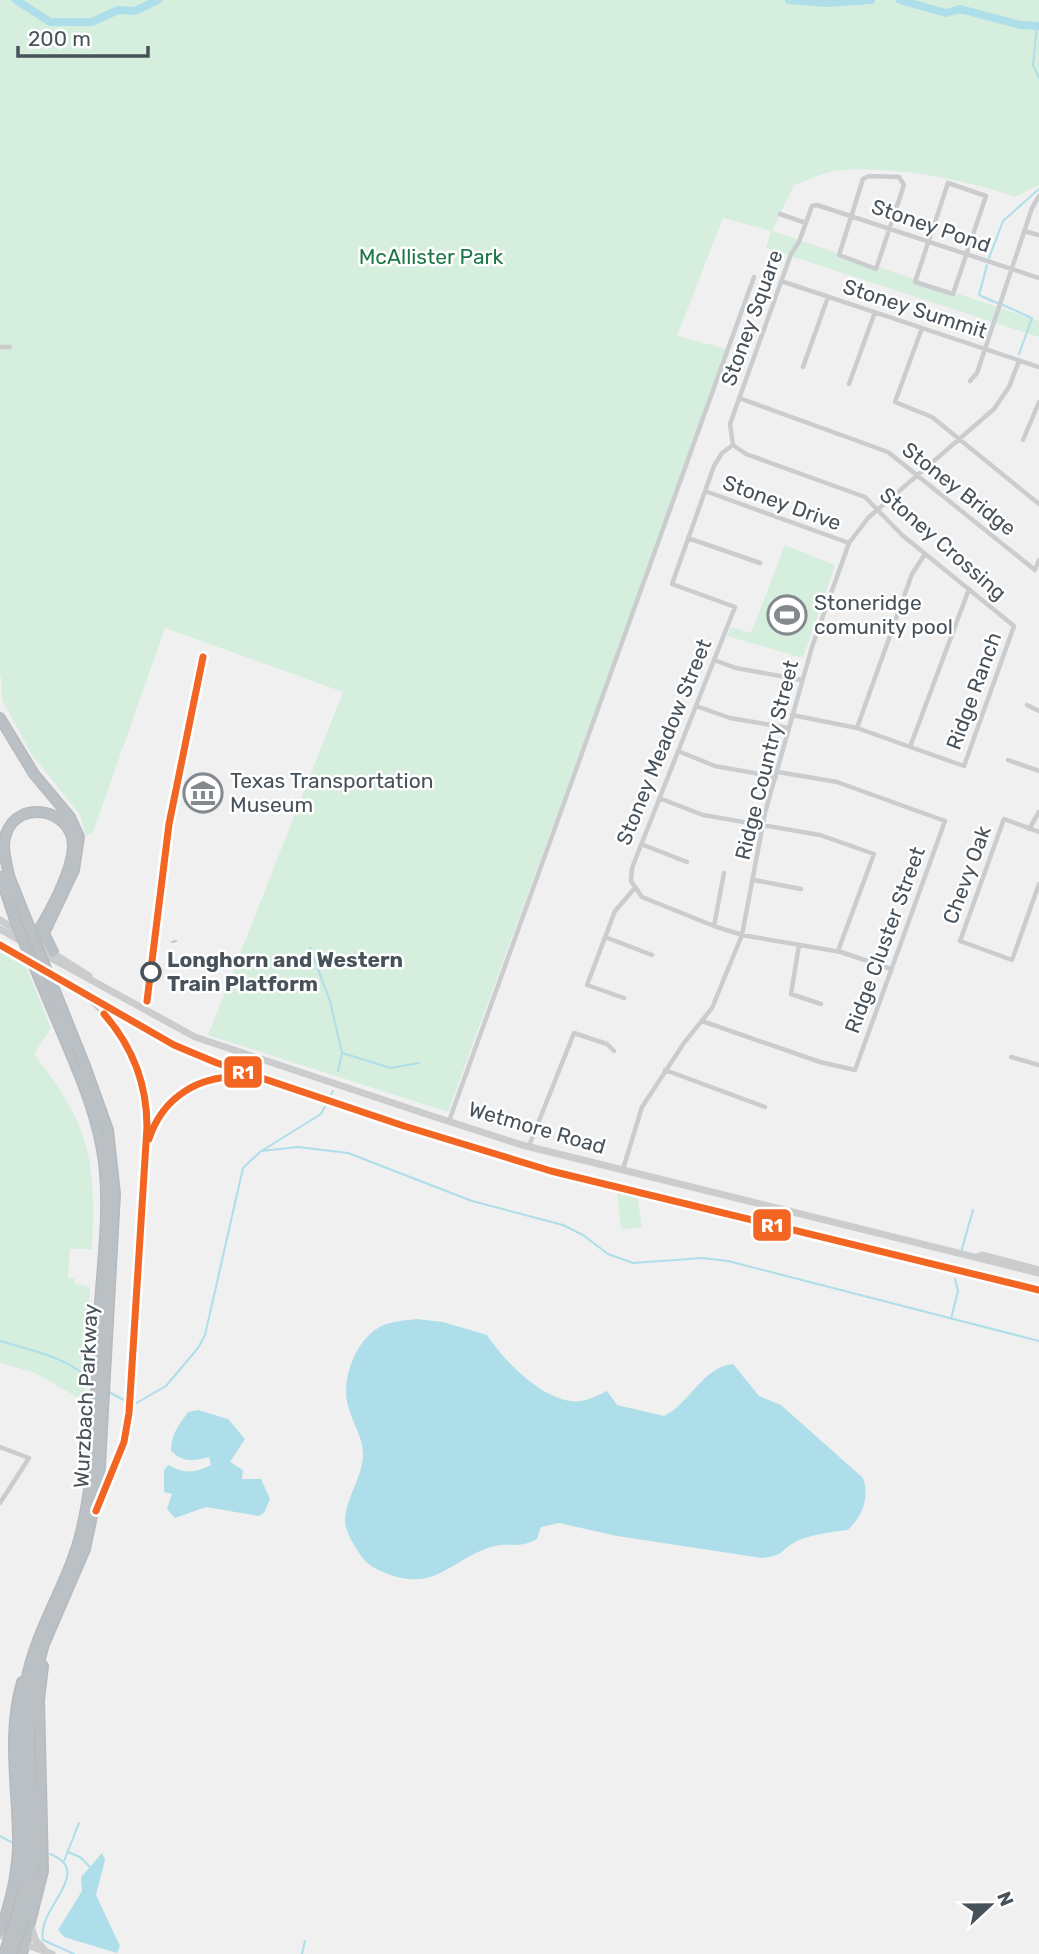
<svg xmlns="http://www.w3.org/2000/svg" width="1039" height="1954" font-family="Rubik,sans-serif">
  <rect width="100%" height="100%" fill="#f0f0f0"/>
  <path fill="#d6eede" d="M 0,0 L 1039,0 L 1039,185 L 1015,197 C 964,179 890,165 835,171 C 821,173 807,181 794,185 L 772,231 L 1039,321 L 1039,337 L 766,248 L 771,231 L 723,218 L 677,336 L 727,349 L 448,1112 L 208,1035 L 343,692 L 165,628 L 93,832 L 86,836 L 80,815 L 32,755 L 3,702 C 0,691 3,685 0,674 Z
    M 785,545 L 835,565 L 803,658 L 727,636 L 731,627 L 751,633 Z
    M 0,949 L 25,964 L 51,1028 L 34,1054 C 91,1127 96,1159 92,1249 L 70,1249 L 68,1277 L 75,1279 L 75,1284 L 90,1287 L 84,1401 L 33,1372 L 0,1363 Z
    M 617,1191 L 637,1195 L 642,1228 L 621,1229 Z"/>
  <path fill="#addee9" d="M 416,1319 L 443,1322 L 487,1335 C 504,1361 547,1406 582,1401 C 590,1399 599,1395 607,1391 L 617,1405 L 664,1416 C 690,1403 703,1367 733,1364 L 759,1396 L 781,1405 L 863,1478 C 870,1498 862,1516 848,1530 C 830,1532 814,1534 797,1541 C 779,1550 787,1555 762,1558 L 617,1536 L 559,1523 L 541,1527 L 537,1539 C 517,1550 510,1541 491,1547 C 450,1560 436,1592 388,1574 C 376,1569 370,1567 362,1557 C 355,1547 344,1531 345,1518 C 347,1497 361,1479 363,1457 C 364,1439 353,1424 348,1406 C 341,1381 354,1345 375,1330 C 387,1321 402,1321 416,1319 Z
    M 198,1410 L 228,1419 L 245,1439 L 230,1462 L 243,1470 L 242,1479 L 261,1479 L 270,1499 L 264,1513 L 259,1516 L 206,1507 L 175,1518 L 167,1509 L 172,1494 L 164,1492 L 164,1470 L 168,1465 C 184,1474 195,1473 211,1465 L 209,1457 C 193,1461 184,1463 171,1451 C 171,1434 179,1425 188,1412 Z
    M 102,1853 L 105,1860 L 96,1895 L 120,1946 L 117,1953 L 64,1937 L 58,1930 L 82,1891 L 81,1877 Z"/>
  <g fill="none" stroke-linecap="round" stroke-linejoin="round">
    <path stroke="#addee9" stroke-width="2" d="M 1037,26 L 1033,65 L 1039,78
      M 989,258 L 1003,221 L 1039,189
      M 987,265 L 979,295 L 997,303
      M 1003,305 L 1032,318 L 1019,354
      M 310,948 L 330,1001 L 342,1053 L 338,1071
      M 342,1053 L 391,1068 L 419,1063
      M 263,1150 L 321,1114 L 333,1091
      M 961,1252 L 973,1210
      M 951,1319 L 958,1291 L 955,1279
      M 0,1341 C 32,1351 67,1356 92,1382
      M 109,1392 L 133,1405 L 166,1386 L 198,1348 L 205,1335 L 243,1168 L 261,1151 L 298,1147 L 348,1153 L 472,1201 L 563,1225 L 583,1235 L 608,1254 L 633,1263 L 703,1258 L 728,1261 L 1039,1341
      M 0,1836 L 11,1842
      M 68,1852 L 80,1857 L 89,1866
      M 50,1854 C 96,1872 36,1908 43,1940 L 74,1954
      M 64,1861 L 79,1823
      M 302,1954 L 305,1941"/>
    <path stroke="#addee9" stroke-width="8" d="M 16,0 L 50,22 L 92,22 L 118,10 L 135,11 L 158,0
      M 789,0 L 827,3 L 871,0
      M 900,0 L 946,13 L 960,9 L 1020,25 L 1039,26"/>
    <g stroke="#b5babe" stroke-width="12">
      <path id="motorway" d="M 0,718 L 34,774 L 70,817 L 79,837 L 74,870 L 36,950
        M 9,876 C 7,863 1,847 6,834 C 18,798 73,809 73,846 C 72,875 45,921 30,944
        M 45,936 L 53,952
        M 16,1919 C 40,1834 12,1764 26,1682 C 36,1627 70,1582 82,1528 C 98,1460 95,1386 99,1317 C 102,1267 110,1213 104,1163 C 99,1122 84,1085 68,1047
        M 23,1921 L 32,1882 L 35,1841 L 29,1742 L 33,1685 L 44,1644 L 85,1549 L 99,1483 L 115,1194 L 108,1130 L 85,1066
        M 0,1932 C 10,1905 17,1877 18,1848 C 19,1791 6,1738 22,1682
        M 22,1954 L 43,1871 L 39,1700 L 43,1666"/>
    </g>
    <path stroke="#caccce" stroke-width="4.5" d="M 869,176 L 899,177 L 904,185 L 876,269 L 839,255 L 863,179 Z
      M 948,183 L 986,196 L 953,294 L 915,282 Z
      M 780,214 L 806,223
      M 1024,231 L 1039,235
      M 781,281 L 1039,367
      M 922,328 L 895,402 L 932,417 L 1039,504
      M 0,347 L 10,347
      M 803,367 L 828,297
      M 970,381 L 977,373 L 1032,208 L 1039,196
      M 849,384 L 875,312
      M 739,398 L 888,452 L 1035,570 L 1039,560
      M 1023,440 L 1039,402
      M 733,445 L 722,453 L 714,466 L 672,584 L 735,607 L 632,868 L 631,881 L 642,897 L 714,926 L 742,935 L 841,952 L 891,969
      M 705,491 L 849,543
      M 688,538 L 760,563
      M 714,660 L 736,668 L 802,680
      M 1027,705 L 1039,711
      M 696,706 L 730,718 L 789,728
      M 792,715 L 857,728 L 964,766 L 1014,626 L 902,535 L 865,497 L 746,454 L 733,445 L 730,424 L 791,254 L 799,242 L 812,206 L 817,205 L 1039,278
      M 857,728 L 912,574 L 925,554
      M 910,747 L 969,589
      M 678,751 L 715,766 L 776,777
      M 1008,760 L 1039,771
      M 659,798 L 703,815 L 820,835 L 874,854 L 838,951
      M 1029,829 L 1039,812
      M 1039,832 L 1004,819 L 960,941 L 1012,960 L 1039,884
      M 641,844 L 687,862
      M 754,880 L 801,889
      M 714,926 L 724,873
      M 605,937 L 652,955
      M 799,945 L 791,994 L 821,1004
      M 624,998 L 587,985 L 615,911 L 634,889
      M 702,1021 L 820,1062 L 855,1070 L 945,821 L 837,782 L 778,772
      M 1011,1057 L 1039,1065
      M 665,1070 L 765,1107
      M 449,1121 L 754,277
      M 529,1146 L 574,1033 L 607,1044 L 614,1051
      M 623,1169 L 642,1107 L 684,1043 L 712,1008 L 742,935 L 765,813 L 812,647 L 849,543 L 868,518 L 994,409 L 1009,387 L 1019,361
      M 0,1447 L 29,1458 L 0,1503"/>
    <path stroke="#caccce" stroke-width="7" d="M 0,920 L 89,976
      M 0,929 L 26,944
      M 40,952 L 195,1037 L 429,1115 L 522,1145 L 1039,1273
      M 977,1257 L 982,1255 L 1039,1270
      M 31,1927 L 36,1941 L 44,1949
      M 0,1935 L 52,1954"/>
    <use href="#motorway" stroke="#bbc0c4" stroke-width="9"/>
    <path stroke="#c5c6c8" stroke-width="2" d="M 172,942 L 176,941
      M 170,978 L 173,976
      M 71,988 C 115,1018 140,1056 147,1109 L 129,1413 L 124,1442 L 96,1511
      M 147,1001 L 169,824 L 203,657
      M 149,1139 C 178,1050 253,1081 318,1097"/>
    <g stroke="#b5babe" stroke-width="12" stroke-linecap="butt">
      <path id="motorway-bridge" d="M 0,875 L 16,923 L 68,1047
        M 9,876 L 85,1066
        M 4,1954 L 16,1919
        M 11,1954 L 23,1921"/>
    </g>
    <use href="#motorway-bridge" stroke="#bbc0c4" stroke-width="9"/>
    <g stroke="#fff" stroke-width="12">
      <path id="rail-1" d="M 0,945 L 174,1045 L 217,1063 L 404,1126 L 551,1171 L 1039,1290
        M 147,1001 L 169,824 L 203,657
        M 149,1139 C 163,1096 200,1075 243,1077
        M 96,1511 L 124,1442 L 129,1413 L 147,1127 C 147,1083 133,1047 104,1014"/>
    </g>
    <use href="#rail-1" stroke="#f26522" stroke-width="7"/>
  </g>
  <defs>
    <g id="stadium-ring" transform="scale(2.0125)"><circle r="9.5" fill="#fff" stroke="#83898f" stroke-width="1.5"/><path d="M0-5a6.5 5 0 1 0 0 10a6.5 5 0 1 0 0-10ZM-3.5-1.8h7v3.6h-7Z" fill="#83898f"/></g>
    <g id="museum-ring" transform="scale(2.0125)"><circle r="9.5" fill="#fff" stroke="#83898f" stroke-width="1.5"/><path d="M0-6L6-3V-2H-6V-3ZM-5-1h2V3h-2ZM-1-1h2V3h-2ZM3-1h2V3H3ZM-6 4H6V6H-6Z" fill="#83898f"/></g>
  </defs>
  <g fill-rule="evenodd">
    <use href="#stadium-ring" x="787" y="615"/>
    <use href="#museum-ring" x="203" y="793"/>
  </g>
  <circle fill="#fff" stroke="#48525b" stroke-width="3.5" cx="151" cy="972" r="9"/>
  <g text-anchor="middle" stroke-width="5" stroke-linejoin="round" paint-order="stroke">
    <g font-size="21" fill="#48525b" stroke="#fff">
      <text transform="translate(931 226) rotate(19)" y="7">Stoney Pond</text>
      <text transform="translate(915 309) rotate(18)" y="7">Stoney Summit</text>
      <text transform="translate(752 318) rotate(-70)" y="7">Stoney Square</text>
      <text transform="translate(959 489) rotate(38)" y="7">Stoney Bridge</text>
      <text transform="translate(782 503) rotate(20)" y="7">Stoney Drive</text>
      <text transform="translate(943 544) rotate(41)" y="7">Stoney Crossing</text>
      <text transform="translate(974 691) rotate(-70)" y="7">Ridge Ranch</text>
      <text transform="translate(664 742) rotate(-68)" y="7">Stoney Meadow Street</text>
      <text transform="translate(767 760) rotate(-76)" y="7">Ridge Country Street</text>
      <text transform="translate(967 875) rotate(-70)" y="7">Chevy Oak</text>
      <text transform="translate(885 940) rotate(-70)" y="7">Ridge Cluster Street</text>
      <text transform="translate(537 1128) rotate(16)" y="7">Wetmore Road</text>
      <text transform="translate(86 1396) rotate(-87)" y="7">Wurzbach Parkway</text>
    </g>
    <g font-size="21" fill="#1d7848" stroke="#fff">
      <text x="431" y="264">McAllister Park</text>
    </g>
    <g font-size="21" fill="#48525b" stroke="#fff" text-anchor="start">
      <text x="814" y="610">Stoneridge<tspan x="814" dy="24">comunity pool</tspan></text>
      <text x="230" y="788">Texas Transportation<tspan x="230" dy="24">Museum</tspan></text>
    </g>
    <g font-size="21" font-weight="bold" fill="#48525b" stroke="#fff" text-anchor="start">
      <text x="167" y="967">Longhorn and Western<tspan x="167" dy="24">Train Platform</tspan></text>
    </g>
  </g>
  <g stroke="#fff" stroke-width="2.5">
    <rect x="223" y="1055" width="40" height="34" rx="7" fill="#f26522"/>
    <rect x="752" y="1208" width="40" height="34" rx="7" fill="#f26522"/>
  </g>
  <g font-size="19" text-anchor="middle" font-weight="bold" fill="#fff">
    <text x="243" y="1079">R1</text>
    <text x="772" y="1232">R1</text>
  </g>
  <g transform="translate(990 1905) rotate(68)" stroke="#ffffff" stroke-width="5" paint-order="stroke">
  <path d="M0-5L12 26L0 18L-12 26Z" fill="#48525b"/>
  <text y="-10" font-size="19" font-weight="bold" text-anchor="middle" fill="#48525b">N</text>
  </g>
  <path d="M18 46v10h130v-10" fill="none" stroke="#48525b" stroke-width="3.5"/>
  <text x="28" y="46" font-size="21" fill="#48525b" stroke="#ffffff" stroke-width="5" paint-order="stroke">200 m</text>
</svg>
